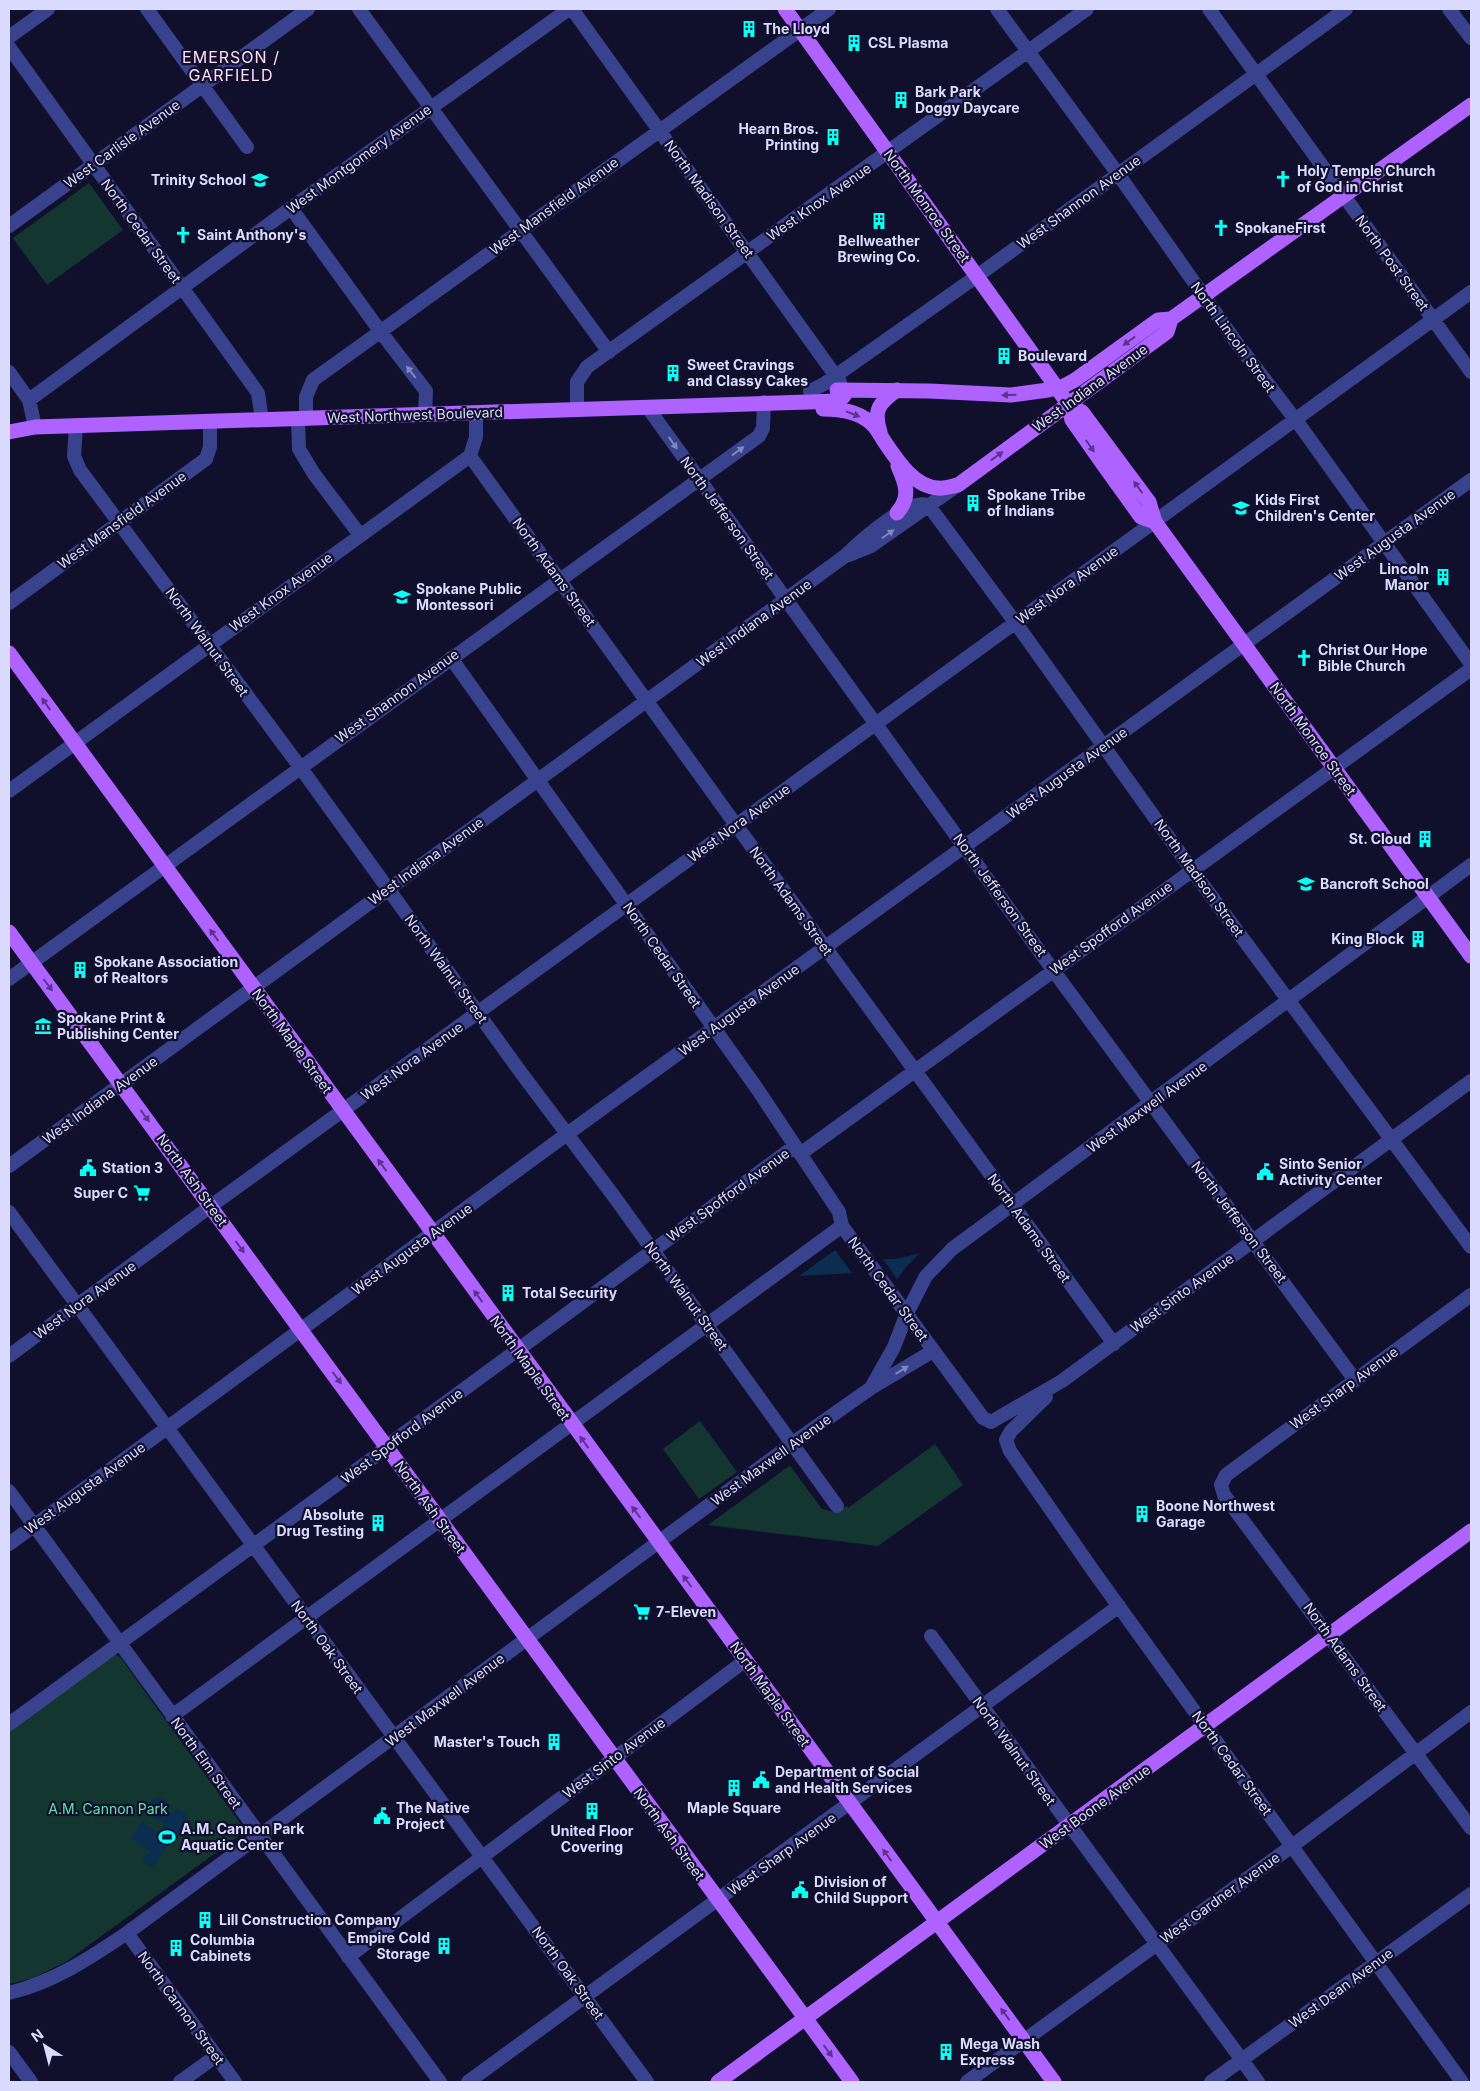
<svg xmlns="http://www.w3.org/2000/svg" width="1480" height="2091" font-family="Inter,sans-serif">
  <rect width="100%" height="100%" fill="#11102c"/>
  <path fill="#133630" d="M 89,183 L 123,230 L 47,285 L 13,238 Z
    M 700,1421 L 737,1472 L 699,1499 L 663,1449 Z
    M 935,1444 L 963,1485 L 878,1546 L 708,1525 L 789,1466 L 791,1467 L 822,1509 L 834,1512 L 847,1506 L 848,1508 Z
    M 116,1655 L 120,1657 L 243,1827 L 243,1833 L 67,1961 L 33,1978 L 9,1984 L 9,1730 L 111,1656 Z"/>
  <path fill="#0b2d50" d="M 835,1250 L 852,1273 L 799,1276 Z
    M 920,1253 L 906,1267 L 897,1279 L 883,1259 L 896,1259 Z
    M 159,1797 L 168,1802 L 170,1813 L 173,1813 L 177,1808 C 187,1811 191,1824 192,1834 L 189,1836 L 182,1834 L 174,1836 L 153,1868 L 143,1861 L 144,1859 L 143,1858 L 150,1851 L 131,1838 L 142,1822 L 162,1835 L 165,1827 L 163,1823 L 151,1817 L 148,1811 L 150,1802 Z"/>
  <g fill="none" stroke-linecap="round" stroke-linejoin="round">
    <path stroke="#39428c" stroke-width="14" d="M 147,9 L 247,147
      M 359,9 L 609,352
      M 572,9 L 840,382
      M 997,9 L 1118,174 L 1236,342 L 1301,427 L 1471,664
      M 1209,9 L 1471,372
      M 1449,9 L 1471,38
      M 9,37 L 48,9
      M 9,47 L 258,393 L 262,420
      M 291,208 L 380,331 L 426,391 L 425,415
      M 9,226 L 308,9
      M 9,372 L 29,400 L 35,427
      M 810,391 L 824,384 L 977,276 L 1346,9
      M 29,400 L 291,208 L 569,9
      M 648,408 L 1053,970 L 1355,1380
      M 577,410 L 577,382 L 587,367 L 1087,9
      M 298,419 L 299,449 L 314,474 L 360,535
      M 306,419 L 306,397 L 313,380 L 829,9
      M 76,426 L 74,456 L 80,470 L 300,767 L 522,1074 L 613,1195 L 837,1506
      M 470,456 L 736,825 L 1114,1344
      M 929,506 L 1015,622 L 1192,870 L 1471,1247
      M 849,555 L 871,546 L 958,485
      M 9,603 L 206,459 L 210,447 L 210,423
      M 451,658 L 758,1090 L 839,1212 L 842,1226 L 983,1418 L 991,1422 L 1062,1381 L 1471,1081
      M 9,791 L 470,456 L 476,437 L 476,413
      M 9,979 L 759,436 L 763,428 L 764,402
      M 800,1154 L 1471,669
      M 9,1166 L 845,556 C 858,543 912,494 929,506
      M 9,1212 L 647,2082
      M 1471,1295 L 1226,1475 L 1221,1485 L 1224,1495 L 1471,1828
      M 9,1356 L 211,1206 L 1471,292
      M 871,1388 L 894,1347 L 907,1313 L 926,1276 L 952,1249 L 1471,865
      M 1046,1397 L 1011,1431 L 1006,1440 L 1010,1451 L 1094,1572 L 1462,2082
      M 9,1491 L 440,2082
      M 9,1544 L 567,1134 L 1471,480
      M 931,1636 L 1258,2082
      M 172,1716 L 842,1226
      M 9,1724 L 377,1455 L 395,1440 L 795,1146
      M 127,1933 L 235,2082
      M 348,1957 L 746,1660
      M 9,1993 C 54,1982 90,1958 127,1933 L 800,1438 L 871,1388 L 933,1351
      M 9,2052 L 31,2082
      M 180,2082 L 216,2056
      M 468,2082 L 1119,1606
      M 967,2082 L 1292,1846 L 1471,1712
      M 1211,2082 L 1471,1894"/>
    <path stroke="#ae62ff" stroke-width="15" d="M 785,9 L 1057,388 L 1068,404 L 1072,420 L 1105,467 L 1141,517 L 1155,522
      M 837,390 L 929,391 L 1011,395 L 1048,390 L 1062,387 L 1075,380 L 1158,320 L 1171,319 L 1471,105
      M 1068,404 L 1082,412 L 1149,502 L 1155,522 L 1471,956
      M 823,409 C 840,409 858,411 871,423 C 877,428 880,435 884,441 C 897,460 914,487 938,488 C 945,489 952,486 958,485 L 1167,332 L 1171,319
      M 9,432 L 35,427 L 838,401 L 844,396 L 846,390
      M 880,432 C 873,410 879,403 897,390
      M 897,513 C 911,497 906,484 898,466
      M 9,653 L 1054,2082
      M 9,932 L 852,2082
      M 718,2082 L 1471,1531"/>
  </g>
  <defs><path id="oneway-solid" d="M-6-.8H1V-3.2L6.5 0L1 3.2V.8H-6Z" transform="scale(1.25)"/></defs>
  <g fill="#58358b">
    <use href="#oneway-solid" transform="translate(1129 341) rotate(144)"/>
    <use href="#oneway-solid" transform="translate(1009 395) rotate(178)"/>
    <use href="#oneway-solid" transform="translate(853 414) rotate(21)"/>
    <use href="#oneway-solid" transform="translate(1090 446) rotate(55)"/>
    <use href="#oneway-solid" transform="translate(997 456) rotate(-36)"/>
    <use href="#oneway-solid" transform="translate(1138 487) rotate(-126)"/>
    <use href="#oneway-solid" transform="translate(46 704) rotate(-125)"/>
    <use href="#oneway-solid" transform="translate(214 935) rotate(-126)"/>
    <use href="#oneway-solid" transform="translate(48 985) rotate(53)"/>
    <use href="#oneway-solid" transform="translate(145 1116) rotate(54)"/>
    <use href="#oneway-solid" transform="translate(382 1165) rotate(-126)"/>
    <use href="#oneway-solid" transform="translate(240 1247) rotate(54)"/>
    <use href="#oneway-solid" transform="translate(478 1296) rotate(-126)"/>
    <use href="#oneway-solid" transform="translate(337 1378) rotate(53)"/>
    <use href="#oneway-solid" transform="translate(584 1442) rotate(-126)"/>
    <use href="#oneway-solid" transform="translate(636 1512) rotate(-127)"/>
    <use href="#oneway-solid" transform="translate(687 1581) rotate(-127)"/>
    <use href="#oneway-solid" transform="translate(887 1855) rotate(-126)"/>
    <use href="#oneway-solid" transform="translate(1005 2014) rotate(-126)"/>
    <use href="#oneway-solid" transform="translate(828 2051) rotate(53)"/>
  </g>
  <g fill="#8287c0">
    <use href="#oneway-solid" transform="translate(411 372) rotate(-128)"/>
    <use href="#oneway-solid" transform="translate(673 443) rotate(55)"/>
    <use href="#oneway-solid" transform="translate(738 451) rotate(-36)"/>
    <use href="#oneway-solid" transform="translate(888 534) rotate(-35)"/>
    <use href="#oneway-solid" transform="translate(902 1370) rotate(-31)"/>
  </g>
  <defs>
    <g id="building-bare" transform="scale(1.35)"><path d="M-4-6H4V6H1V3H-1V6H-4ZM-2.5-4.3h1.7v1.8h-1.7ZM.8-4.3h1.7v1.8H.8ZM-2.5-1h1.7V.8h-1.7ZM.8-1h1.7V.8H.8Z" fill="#07fff6" stroke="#11102c" stroke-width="2.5" paint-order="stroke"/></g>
    <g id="church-bare" transform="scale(1.35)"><path d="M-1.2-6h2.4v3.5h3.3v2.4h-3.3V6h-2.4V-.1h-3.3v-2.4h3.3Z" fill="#07fff6" stroke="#11102c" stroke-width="2.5" paint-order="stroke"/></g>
    <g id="school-bare" transform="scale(1.35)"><path d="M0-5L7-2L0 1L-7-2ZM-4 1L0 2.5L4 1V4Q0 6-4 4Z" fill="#07fff6" stroke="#11102c" stroke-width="2.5" paint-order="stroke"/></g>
    <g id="museum-bare" transform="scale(1.35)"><path d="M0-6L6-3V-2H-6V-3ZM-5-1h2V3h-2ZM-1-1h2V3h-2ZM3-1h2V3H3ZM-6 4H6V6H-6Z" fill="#07fff6" stroke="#11102c" stroke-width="2.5" paint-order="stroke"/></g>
    <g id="civic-bare" transform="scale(1.35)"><path d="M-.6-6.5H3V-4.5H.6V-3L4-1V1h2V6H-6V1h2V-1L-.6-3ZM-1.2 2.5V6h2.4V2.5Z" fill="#07fff6" stroke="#11102c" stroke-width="2.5" paint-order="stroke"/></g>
    <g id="supermarket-bare" transform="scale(1.35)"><path d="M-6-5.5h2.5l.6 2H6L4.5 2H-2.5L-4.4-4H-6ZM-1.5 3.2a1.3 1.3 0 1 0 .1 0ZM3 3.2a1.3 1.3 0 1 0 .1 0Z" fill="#07fff6" stroke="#11102c" stroke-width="2.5" paint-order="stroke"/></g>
    <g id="stadium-bare" transform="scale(1.35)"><path d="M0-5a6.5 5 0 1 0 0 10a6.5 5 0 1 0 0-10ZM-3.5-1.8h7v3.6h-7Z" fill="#07fff6" stroke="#11102c" stroke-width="2.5" paint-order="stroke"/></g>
  </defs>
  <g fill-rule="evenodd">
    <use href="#building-bare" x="749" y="29"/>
    <use href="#building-bare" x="854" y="43"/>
    <use href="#building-bare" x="901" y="100"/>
    <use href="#building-bare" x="833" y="137"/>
    <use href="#church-bare" x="1283" y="179"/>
    <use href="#school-bare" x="260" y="180"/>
    <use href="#building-bare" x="879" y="221"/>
    <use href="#church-bare" x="1221" y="228"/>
    <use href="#church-bare" x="183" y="235"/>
    <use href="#building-bare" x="1004" y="356"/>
    <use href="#building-bare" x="673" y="373"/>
    <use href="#building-bare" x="973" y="503"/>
    <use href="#school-bare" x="1241" y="508"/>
    <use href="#building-bare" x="1443" y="577"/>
    <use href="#school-bare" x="402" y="597"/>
    <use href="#church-bare" x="1304" y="658"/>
    <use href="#building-bare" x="1425" y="839"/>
    <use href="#school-bare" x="1306" y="884"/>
    <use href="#building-bare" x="1418" y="939"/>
    <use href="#building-bare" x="80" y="970"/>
    <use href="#museum-bare" x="43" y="1026"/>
    <use href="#civic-bare" x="88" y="1168"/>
    <use href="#civic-bare" x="1265" y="1172"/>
    <use href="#supermarket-bare" x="142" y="1193"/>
    <use href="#building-bare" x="508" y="1293"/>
    <use href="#building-bare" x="1142" y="1514"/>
    <use href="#building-bare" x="378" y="1523"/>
    <use href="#supermarket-bare" x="642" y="1612"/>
    <use href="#building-bare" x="554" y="1742"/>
    <use href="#civic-bare" x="761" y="1780"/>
    <use href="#building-bare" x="734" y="1788"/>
    <use href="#building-bare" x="592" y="1811"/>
    <use href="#civic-bare" x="382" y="1816"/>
    <use href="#stadium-bare" x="167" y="1837"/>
    <use href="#civic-bare" x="800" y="1890"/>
    <use href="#building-bare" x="205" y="1920"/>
    <use href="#building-bare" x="444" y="1946"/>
    <use href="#building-bare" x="176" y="1948"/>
    <use href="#building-bare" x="946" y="2052"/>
  </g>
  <g text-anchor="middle" stroke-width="4.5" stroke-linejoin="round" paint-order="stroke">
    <g font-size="14" font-weight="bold" fill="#dbdbff" stroke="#11102c" text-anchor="start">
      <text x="763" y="34">The Lloyd</text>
      <text x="868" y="48">CSL Plasma</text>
      <text x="915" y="97">Bark Park<tspan x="915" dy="16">Doggy Daycare</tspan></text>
      <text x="819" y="134" text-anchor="end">Hearn Bros.<tspan x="819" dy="16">Printing</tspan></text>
      <text x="1297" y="176">Holy Temple Church<tspan x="1297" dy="16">of God in Christ</tspan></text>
      <text x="246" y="185" text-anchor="end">Trinity School</text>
      <text x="1235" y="233">SpokaneFirst</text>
      <text x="197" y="240">Saint Anthony's</text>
      <text x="879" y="246" text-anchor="middle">Bellweather<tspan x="879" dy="16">Brewing Co.</tspan></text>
      <text x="1018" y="361">Boulevard</text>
      <text x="687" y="370">Sweet Cravings<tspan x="687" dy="16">and Classy Cakes</tspan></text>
      <text x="987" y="500">Spokane Tribe<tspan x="987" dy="16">of Indians</tspan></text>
      <text x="1255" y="505">Kids First<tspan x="1255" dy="16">Children's Center</tspan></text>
      <text x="1429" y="574" text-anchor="end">Lincoln<tspan x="1429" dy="16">Manor</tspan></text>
      <text x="416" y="594">Spokane Public<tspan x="416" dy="16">Montessori</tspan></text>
      <text x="1318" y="655">Christ Our Hope<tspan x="1318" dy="16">Bible Church</tspan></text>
      <text x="1411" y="844" text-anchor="end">St. Cloud</text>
      <text x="1320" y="889">Bancroft School</text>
      <text x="1404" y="944" text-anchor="end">King Block</text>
      <text x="94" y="967">Spokane Association<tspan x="94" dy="16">of Realtors</tspan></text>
      <text x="57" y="1023">Spokane Print &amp;<tspan x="57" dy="16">Publishing Center</tspan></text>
      <text x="1279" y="1169">Sinto Senior<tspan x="1279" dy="16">Activity Center</tspan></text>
      <text x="102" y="1173">Station 3</text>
      <text x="128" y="1198" text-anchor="end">Super C</text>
      <text x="522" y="1298">Total Security</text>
      <text x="1156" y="1511">Boone Northwest<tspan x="1156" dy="16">Garage</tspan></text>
      <text x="364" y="1520" text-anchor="end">Absolute<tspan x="364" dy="16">Drug Testing</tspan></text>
      <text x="656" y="1617">7-Eleven</text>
      <text x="540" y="1747" text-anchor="end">Master's Touch</text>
      <text x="775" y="1777">Department of Social<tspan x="775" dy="16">and Health Services</tspan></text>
      <text x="396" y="1813">The Native<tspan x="396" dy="16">Project</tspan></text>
      <text x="734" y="1813" text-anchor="middle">Maple Square</text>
      <text x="181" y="1834">A.M. Cannon Park<tspan x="181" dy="16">Aquatic Center</tspan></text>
      <text x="592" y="1836" text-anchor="middle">United Floor<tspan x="592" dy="16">Covering</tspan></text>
      <text x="814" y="1887">Division of<tspan x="814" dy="16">Child Support</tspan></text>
      <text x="219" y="1925">Lill Construction Company</text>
      <text x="430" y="1943" text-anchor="end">Empire Cold<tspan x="430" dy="16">Storage</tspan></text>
      <text x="190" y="1945">Columbia<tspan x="190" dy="16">Cabinets</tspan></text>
      <text x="960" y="2049">Mega Wash<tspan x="960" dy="16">Express</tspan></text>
    </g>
    <g font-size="14" fill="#dbdbff" stroke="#11102c">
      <text transform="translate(122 144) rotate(-36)" y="5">West Carlisle Avenue</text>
      <text transform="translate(359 159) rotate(-36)" y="5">West Montgomery Avenue</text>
      <text transform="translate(709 199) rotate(54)" y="5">North Madison Street</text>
      <text transform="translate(819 202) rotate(-35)" y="5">West Knox Avenue</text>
      <text transform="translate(1079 202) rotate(-36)" y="5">West Shannon Avenue</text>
      <text transform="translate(554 206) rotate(-36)" y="5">West Mansfield Avenue</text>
      <text transform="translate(927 206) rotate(54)" y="5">North Monroe Street</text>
      <text transform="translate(141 231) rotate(54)" y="5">North Cedar Street</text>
      <text transform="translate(1392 263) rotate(54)" y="5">North Post Street</text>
      <text transform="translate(1233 337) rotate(54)" y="5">North Lincoln Street</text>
      <text transform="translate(1090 388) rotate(-36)" y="5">West Indiana Avenue</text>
      <text transform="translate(415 415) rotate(-2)" y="5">West Northwest Boulevard</text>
      <text transform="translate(727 518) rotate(54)" y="5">North Jefferson Street</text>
      <text transform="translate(122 520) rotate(-36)" y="5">West Mansfield Avenue</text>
      <text transform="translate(1395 535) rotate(-36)" y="5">West Augusta Avenue</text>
      <text transform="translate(554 572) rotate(54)" y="5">North Adams Street</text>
      <text transform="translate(1067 585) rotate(-36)" y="5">West Nora Avenue</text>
      <text transform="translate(281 592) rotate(-36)" y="5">West Knox Avenue</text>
      <text transform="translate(754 623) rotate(-36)" y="5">West Indiana Avenue</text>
      <text transform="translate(207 642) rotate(54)" y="5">North Walnut Street</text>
      <text transform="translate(397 696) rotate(-36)" y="5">West Shannon Avenue</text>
      <text transform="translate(1313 739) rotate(54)" y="5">North Monroe Street</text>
      <text transform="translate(1067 773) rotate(-36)" y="5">West Augusta Avenue</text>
      <text transform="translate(739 823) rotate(-36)" y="5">West Nora Avenue</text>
      <text transform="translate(426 861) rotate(-36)" y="5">West Indiana Avenue</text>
      <text transform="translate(1199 878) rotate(54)" y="5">North Madison Street</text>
      <text transform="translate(1000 895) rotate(54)" y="5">North Jefferson Street</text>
      <text transform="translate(791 901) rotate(54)" y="5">North Adams Street</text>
      <text transform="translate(1111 928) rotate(-36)" y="5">West Spofford Avenue</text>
      <text transform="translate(662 955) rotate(55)" y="5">North Cedar Street</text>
      <text transform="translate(446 969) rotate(54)" y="5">North Walnut Street</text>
      <text transform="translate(739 1010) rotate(-36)" y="5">West Augusta Avenue</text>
      <text transform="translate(292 1041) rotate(54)" y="5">North Maple Street</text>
      <text transform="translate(412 1061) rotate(-36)" y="5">West Nora Avenue</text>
      <text transform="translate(100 1100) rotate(-36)" y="5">West Indiana Avenue</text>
      <text transform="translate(1147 1107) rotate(-36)" y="5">West Maxwell Avenue</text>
      <text transform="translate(192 1180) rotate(54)" y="5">North Ash Street</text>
      <text transform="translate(728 1195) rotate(-36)" y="5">West Spofford Avenue</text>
      <text transform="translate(1239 1222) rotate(53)" y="5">North Jefferson Street</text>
      <text transform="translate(1029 1228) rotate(54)" y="5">North Adams Street</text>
      <text transform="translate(412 1249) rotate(-36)" y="5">West Augusta Avenue</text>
      <text transform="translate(888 1289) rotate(54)" y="5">North Cedar Street</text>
      <text transform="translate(1182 1293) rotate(-36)" y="5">West Sinto Avenue</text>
      <text transform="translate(686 1296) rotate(54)" y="5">North Walnut Street</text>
      <text transform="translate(85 1300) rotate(-36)" y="5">West Nora Avenue</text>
      <text transform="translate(530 1368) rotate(54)" y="5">North Maple Street</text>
      <text transform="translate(1344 1388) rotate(-36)" y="5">West Sharp Avenue</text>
      <text transform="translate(402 1436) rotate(-37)" y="5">West Spofford Avenue</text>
      <text transform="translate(771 1460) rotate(-36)" y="5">West Maxwell Avenue</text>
      <text transform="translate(85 1488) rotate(-36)" y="5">West Augusta Avenue</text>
      <text transform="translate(430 1507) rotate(54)" y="5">North Ash Street</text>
      <text transform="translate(327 1647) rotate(54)" y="5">North Oak Street</text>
      <text transform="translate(1345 1657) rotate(54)" y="5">North Adams Street</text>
      <text transform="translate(770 1694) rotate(54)" y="5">North Maple Street</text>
      <text transform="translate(445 1700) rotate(-37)" y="5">West Maxwell Avenue</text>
      <text transform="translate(1014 1751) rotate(54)" y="5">North Walnut Street</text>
      <text transform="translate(614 1758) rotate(-37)" y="5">West Sinto Avenue</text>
      <text transform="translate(206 1763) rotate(54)" y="5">North Elm Street</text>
      <text transform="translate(1232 1763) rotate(54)" y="5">North Cedar Street</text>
      <text transform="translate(1095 1807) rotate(-36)" y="5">West Boone Avenue</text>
      <text transform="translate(669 1834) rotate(54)" y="5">North Ash Street</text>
      <text transform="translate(782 1854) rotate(-36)" y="5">West Sharp Avenue</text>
      <text transform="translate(1220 1898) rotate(-36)" y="5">West Gardner Avenue</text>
      <text transform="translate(568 1973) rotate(54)" y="5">North Oak Street</text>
      <text transform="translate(1341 1988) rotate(-36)" y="5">West Dean Avenue</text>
      <text transform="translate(181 2008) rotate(54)" y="5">North Cannon Street</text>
    </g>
    <g font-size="14" fill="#60e5b2" stroke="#11102c">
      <text x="108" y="1814">A.M. Cannon Park</text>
    </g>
    <g font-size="16" letter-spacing="1" fill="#ffddf7" stroke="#11102c">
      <text x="231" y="63">EMERSON /<tspan x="231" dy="18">GARFIELD</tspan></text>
    </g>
  </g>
  <rect width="1480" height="2091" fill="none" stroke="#dbdbff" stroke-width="20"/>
  <g transform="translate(45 2046) rotate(324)" stroke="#11102c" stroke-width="4" paint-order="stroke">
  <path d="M0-4L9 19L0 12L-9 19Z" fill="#dbdbff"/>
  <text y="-8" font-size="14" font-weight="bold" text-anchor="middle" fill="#dbdbff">N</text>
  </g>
</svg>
